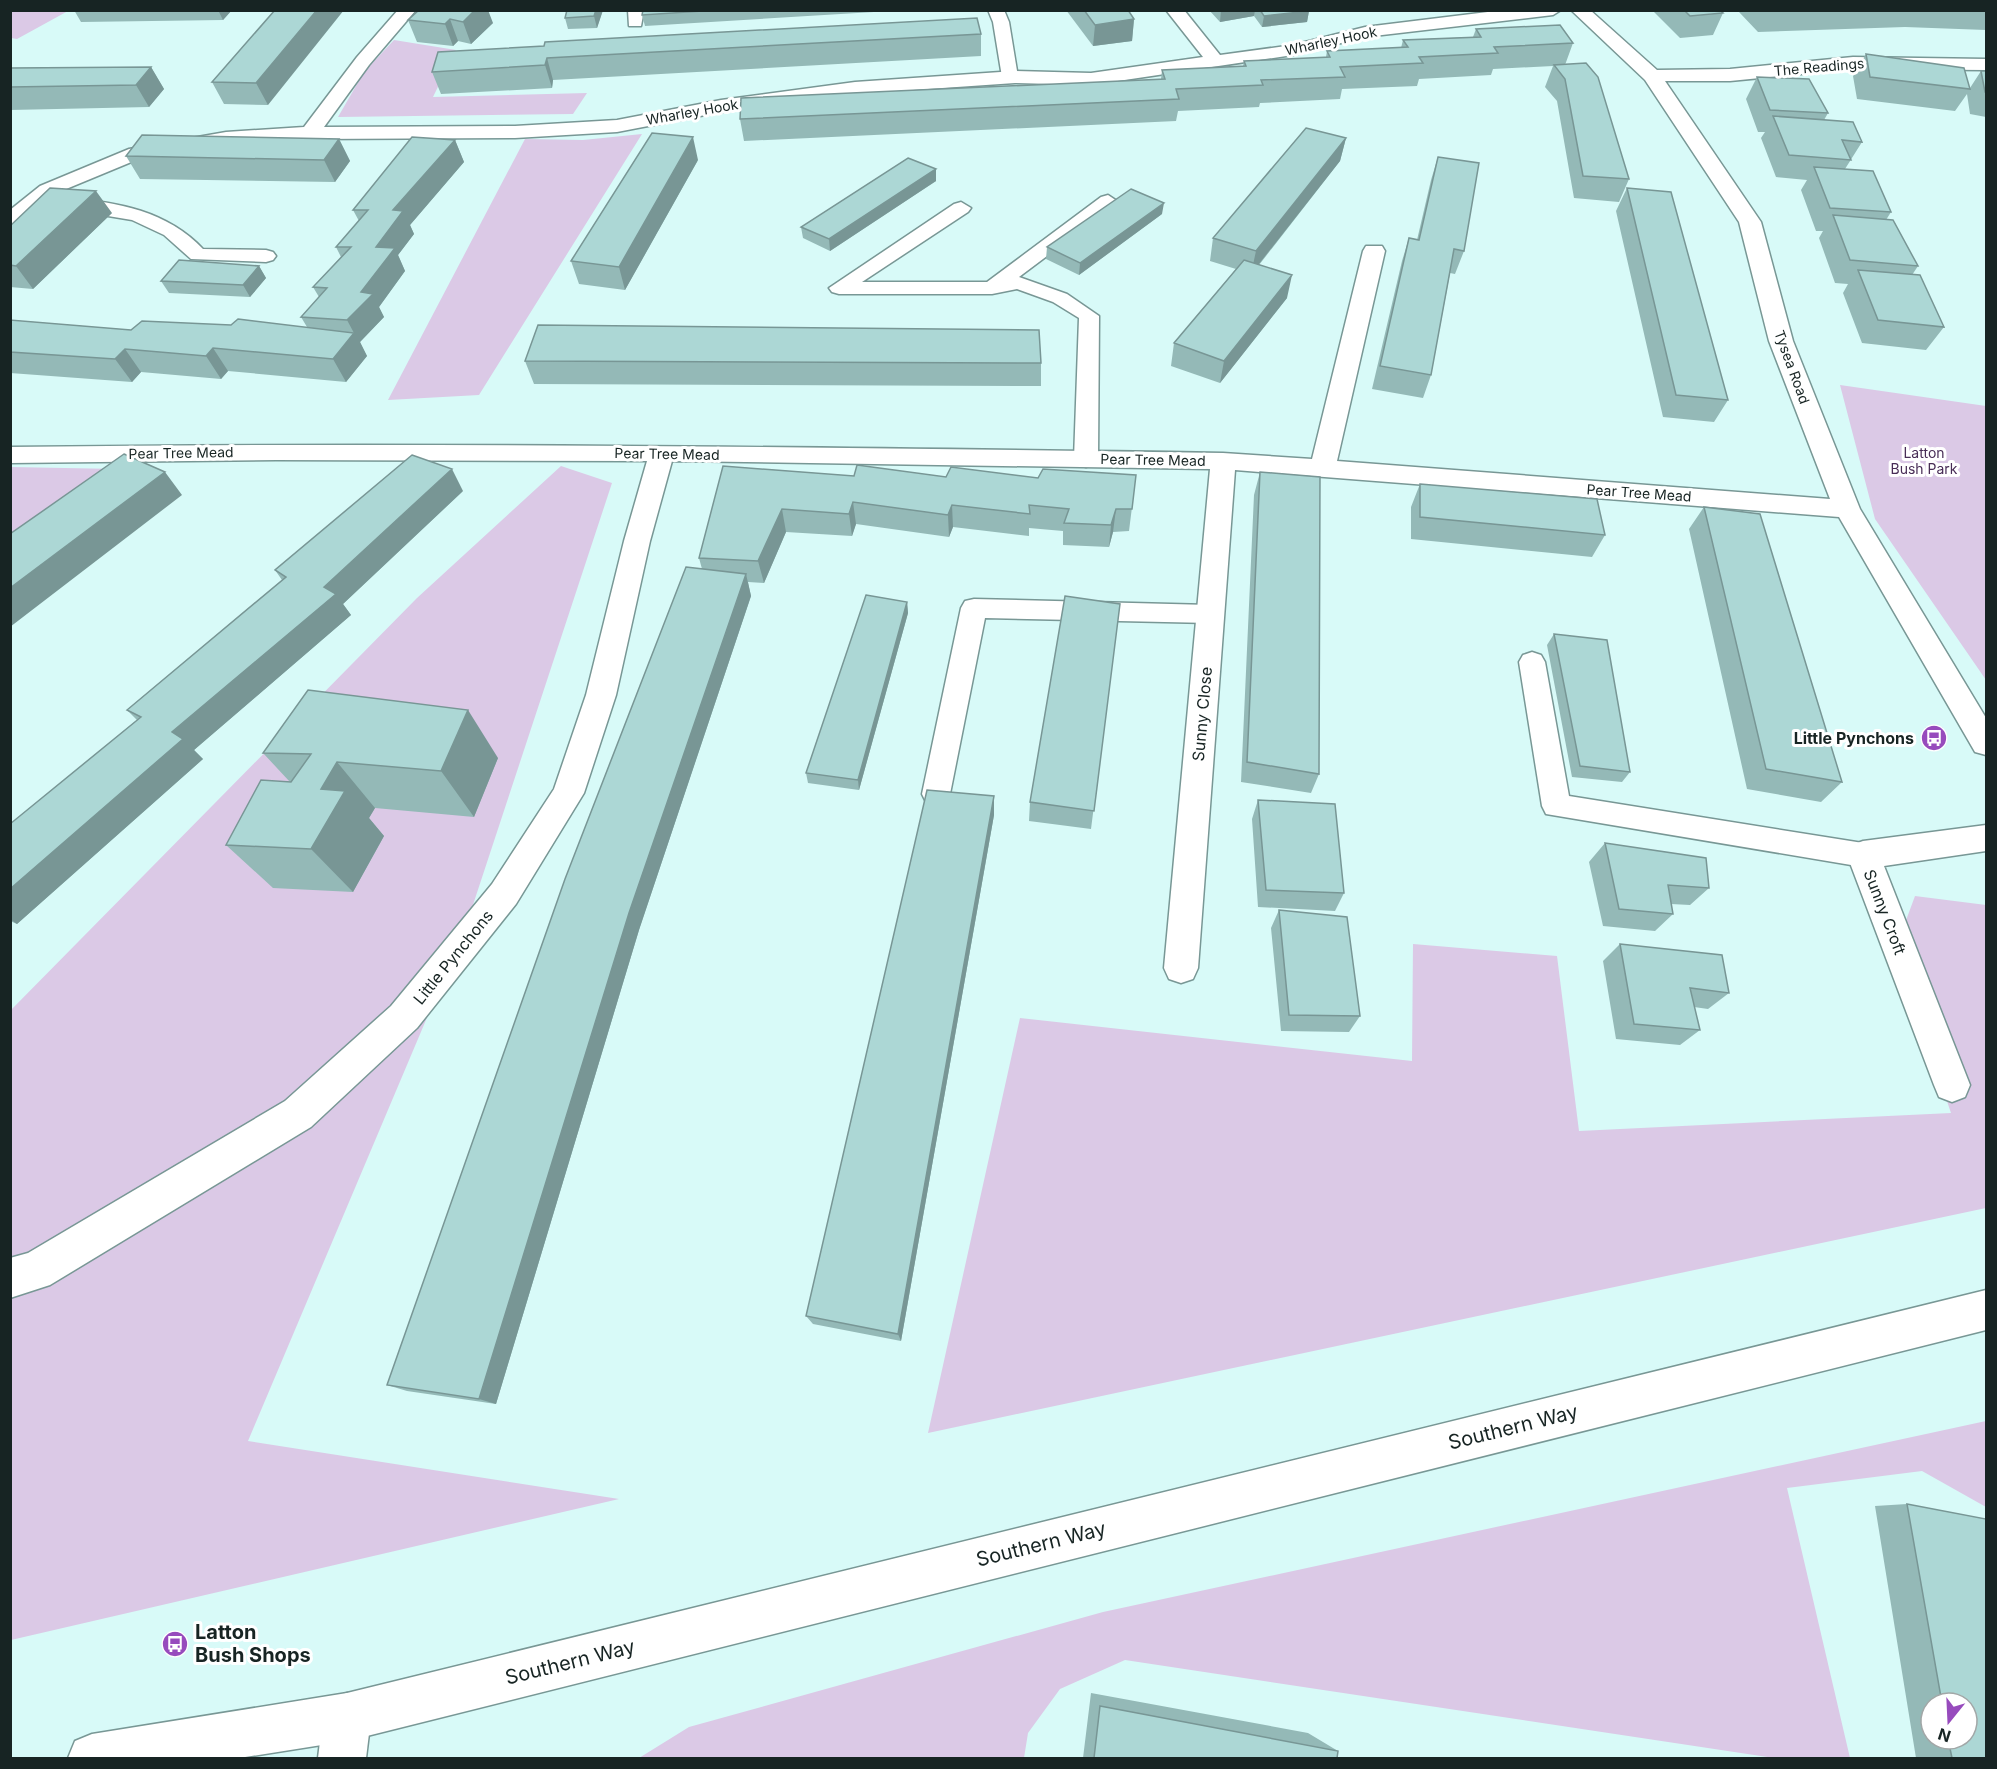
<svg xmlns="http://www.w3.org/2000/svg" width="1997" height="1769" font-family="Inter,sans-serif">
  <rect width="100%" height="100%" fill="#d8faf8"/>
  <path fill="#dbc9e6" d="M 10,11 L 11,10 L 68,11 L 17,39 L 11,38 Z
    M 394,40 L 456,50 L 433,97 L 587,93 L 573,114 L 338,117 L 364,72 Z
    M 642,134 L 479,395 L 388,400 L 525,139 L 583,140 Z
    M 1840,385 L 1986,406 L 1986,680 L 1875,519 Z
    M 561,466 L 612,483 L 467,923 L 248,1441 L 619,1499 L 11,1640 L 10,1011 L 417,598 Z
    M 11,467 L 118,469 L 11,549 Z
    M 1915,896 L 1986,905 L 1986,1208 L 928,1433 L 1020,1018 L 1412,1061 L 1413,944 L 1557,956 L 1579,1131 L 1951,1113 L 1904,974 L 1905,923 Z
    M 1986,1421 L 1986,1507 L 1922,1471 L 1787,1488 L 1850,1758 L 1774,1758 L 1125,1660 L 1060,1689 L 1028,1733 L 1024,1758 L 639,1758 L 689,1727 L 1103,1612 Z"/>
  <g fill="none" stroke-linecap="round" stroke-linejoin="round">
    <g stroke="#789795" stroke-width="3">
      <path id="lane" d="M 628,10 L 644,10 L 641,26 L 629,26 Z
        M 988,10 L 1004,10 L 1009,22 L 1018,77 L 1016,81 L 1004,81 L 1002,77 L 993,22 Z
        M 1108,195 L 1117,201 L 1115,205 L 1019,277 L 1067,294 L 1099,316 L 1098,459 L 1094,464 L 1086,467 L 1078,464 L 1074,459 L 1079,318 L 1053,302 L 1017,289 L 992,294 L 839,294 L 832,292 L 829,288 L 954,204 L 961,202 L 971,208 L 968,212 L 862,282 L 987,282 L 1101,197 Z
        M 67,198 C 118,202 167,211 203,249 L 266,250 L 273,252 L 276,256 L 273,260 L 266,262 L 191,259 L 164,235 L 132,220 L 60,208 L 58,204 Z
        M 974,599 L 1210,605 L 1219,607 L 1223,614 L 1219,621 L 1210,623 L 985,618 L 950,794 L 946,802 L 936,806 L 926,802 L 922,794 L 961,608 L 965,601 Z
        M 1532,652 L 1541,655 L 1545,662 L 1569,796 L 1863,843 L 1873,846 L 1878,855 L 1873,864 L 1863,867 L 1546,814 L 1542,806 L 1519,662 L 1523,655 Z"/>
    </g>
    <g stroke="#789795" stroke-width="3">
      <path id="street" d="M 398,10 L 416,10 L 369,65 L 324,127 L 515,126 L 617,120 L 721,100 L 855,82 L 1015,71 L 1091,73 L 1203,57 L 1166,10 L 1184,10 L 1220,55 L 1293,45 L 1365,27 L 1504,10 L 1561,10 L 1553,15 L 1365,37 L 1293,55 L 1091,85 L 1015,83 L 855,94 L 721,112 L 617,132 L 515,138 L 310,139 L 226,144 L 141,158 L 54,194 L 17,225 L 10,227 L 10,210 L 40,186 L 129,149 L 226,132 L 304,127 L 357,57 Z
        M 1571,10 L 1590,10 L 1657,70 L 1730,69 L 1853,57 L 1986,59 L 1986,70 L 1853,69 L 1730,81 L 1665,81 L 1761,222 L 1793,341 L 1860,509 L 1986,718 L 1986,755 L 1975,752 L 1839,517 L 1235,470 L 1198,968 L 1193,979 L 1181,983 L 1169,979 L 1164,968 L 1210,469 L 672,461 L 650,541 L 616,695 L 584,793 L 516,904 L 417,1028 L 311,1127 L 50,1285 L 10,1298 L 10,1258 L 28,1253 L 285,1101 L 391,1006 L 492,884 L 554,789 L 586,695 L 624,541 L 647,461 L 276,460 L 10,463 L 10,447 C 415,442 819,447 1223,453 L 1312,459 L 1363,251 L 1366,246 L 1382,246 L 1385,251 L 1337,461 L 1830,499 L 1769,341 L 1739,222 L 1645,80 Z
        M 1986,825 L 1986,851 L 1884,866 L 1970,1085 L 1965,1097 L 1952,1102 L 1939,1097 L 1934,1085 L 1847,855 L 1852,845 L 1863,841 Z"/>
    </g>
    <g stroke="#789795" stroke-width="3">
      <path id="secondary" d="M 347,1693 L 364,1700 L 371,1717 L 366,1758 L 318,1758 L 323,1717 L 330,1700 Z"/>
    </g>
    <g stroke="#789795" stroke-width="3">
      <path id="primary" d="M 1986,1290 L 1986,1330 L 347,1741 L 239,1758 L 68,1758 L 75,1741 L 92,1734 L 347,1693 Z"/>
    </g>
    <use href="#lane" fill="#fff" fill-rule="evenodd"/>
    <use href="#street" fill="#fff" fill-rule="evenodd"/>
    <use href="#secondary" fill="#fff" fill-rule="evenodd"/>
    <use href="#primary" fill="#fff" fill-rule="evenodd"/>
  </g>
  <path fill="#94b9b7" fill-rule="evenodd" d="M 74,10 L 232,10 L 223,20 L 81,22 Z
    M 275,10 L 268,105 L 224,104 L 212,82 Z
    M 419,10 L 493,23 L 471,44 L 458,41 L 453,46 L 417,42 L 408,20 Z
    M 567,10 L 603,10 L 597,28 L 568,29 L 565,18 Z
    M 643,10 L 907,10 L 645,26 L 642,15 Z
    M 1066,10 L 1128,10 L 1134,19 L 1132,41 L 1093,46 Z
    M 1209,10 L 1255,10 L 1254,16 L 1220,22 Z
    M 1255,10 L 1309,10 L 1309,11 L 1307,22 L 1262,27 L 1254,16 Z
    M 1652,10 L 1720,10 L 1723,13 L 1713,35 L 1680,38 Z
    M 1740,10 L 1986,10 L 1986,30 L 1905,27 L 1758,32 L 1739,12 Z
    M 1476,29 L 1573,43 L 1565,65 L 1629,179 L 1619,202 L 1574,198 L 1557,101 L 1545,87 L 1553,66 L 1493,69 L 1491,75 L 1419,79 L 1417,86 L 1342,89 L 1340,99 L 1260,103 L 1259,107 L 1178,111 L 1176,121 L 744,141 L 740,119 L 1161,79 L 1162,70 L 1243,66 L 1244,61 L 1326,57 L 1327,51 L 1401,48 L 1403,40 L 1473,37 Z
    M 981,34 L 981,56 L 553,80 L 552,88 L 441,94 L 432,72 L 438,52 Z
    M 1866,54 L 1970,88 L 1981,71 L 1986,71 L 1986,117 L 1970,114 L 1967,94 L 1955,111 L 1857,99 L 1853,76 Z
    M 151,67 L 164,89 L 149,107 L 10,110 L 10,68 Z
    M 1757,77 L 1828,113 L 1824,120 L 1862,142 L 1845,169 L 1891,212 L 1886,220 L 1918,266 L 1912,275 L 1944,327 L 1926,350 L 1862,343 L 1843,293 L 1848,284 L 1835,283 L 1819,238 L 1823,231 L 1816,231 L 1801,190 L 1807,180 L 1776,177 L 1761,138 L 1765,132 L 1758,132 L 1746,99 Z
    M 1346,138 L 1340,161 L 1259,265 L 1287,298 L 1220,383 L 1171,366 L 1174,343 L 1236,269 L 1210,261 L 1213,238 Z
    M 339,139 L 350,161 L 335,182 L 140,179 L 126,156 Z
    M 455,140 L 464,162 L 410,225 L 414,234 L 398,255 L 405,271 L 379,307 L 384,317 L 360,342 L 367,356 L 346,382 L 228,371 L 221,379 L 141,372 L 132,382 L 10,373 L 10,320 L 131,330 L 231,325 L 307,327 L 301,317 L 319,297 L 313,287 L 341,257 L 336,247 L 359,221 L 353,210 Z
    M 1438,157 L 1464,251 L 1455,274 L 1450,273 L 1431,375 L 1423,398 L 1372,389 L 1402,261 L 1409,238 L 1417,240 L 1431,180 Z
    M 698,160 L 625,290 L 579,284 L 571,261 Z
    M 936,169 L 936,181 L 830,251 L 803,238 L 801,227 Z
    M 1627,188 L 1728,400 L 1714,422 L 1663,417 L 1616,211 Z
    M 112,213 L 33,289 L 10,287 L 10,226 Z
    M 1162,214 L 1079,275 L 1046,259 L 1047,247 Z
    M 259,266 L 266,278 L 250,297 L 169,293 L 161,281 Z
    M 525,361 L 1041,363 L 1041,386 L 534,384 Z
    M 723,466 L 854,476 L 1038,478 L 1136,475 L 1129,531 L 1113,532 L 1109,547 L 1063,545 L 1063,531 L 1029,528 L 1029,536 L 953,527 L 949,537 L 856,524 L 852,536 L 786,532 L 764,583 L 748,582 L 751,596 L 639,930 L 496,1404 L 407,1391 L 387,1385 L 702,569 L 699,558 Z
    M 1260,472 L 1319,774 L 1311,793 L 1241,782 L 1254,495 Z
    M 1420,484 L 1605,535 L 1592,557 L 1411,539 L 1411,507 Z
    M 463,491 L 343,604 L 351,615 L 194,750 L 203,759 L 17,924 L 10,921 L 10,824 L 137,720 L 127,710 L 282,580 L 275,570 Z
    M 1704,507 L 1842,782 L 1821,802 L 1747,789 L 1689,529 Z
    M 907,602 L 908,613 L 859,790 L 808,783 L 806,773 Z
    M 1120,604 L 1091,829 L 1029,821 L 1030,802 Z
    M 1554,634 L 1630,772 L 1622,782 L 1572,777 L 1547,645 Z
    M 263,753 L 498,758 L 474,817 L 375,808 L 369,818 L 384,836 L 353,892 L 273,888 L 226,845 L 290,782 Z
    M 994,796 L 994,815 L 901,1341 L 813,1324 L 806,1316 Z
    M 1258,800 L 1344,893 L 1335,911 L 1258,907 L 1252,819 Z
    M 1605,843 L 1709,888 L 1690,905 L 1671,904 L 1673,914 L 1655,931 L 1603,926 L 1589,862 Z
    M 1279,910 L 1360,1016 L 1349,1032 L 1281,1031 L 1271,928 Z
    M 1620,944 L 1729,993 L 1708,1009 L 1694,1007 L 1700,1030 L 1680,1045 L 1616,1039 L 1603,961 Z
    M 1907,1504 L 1986,1758 L 1916,1758 L 1875,1506 ZM 1931,1703 L 1967,1703 L 1967,1739 L 1931,1739 Z
    M 1091,1693 L 1308,1733 L 1338,1751 L 1337,1758 L 1083,1758 Z"/>
  <path fill="#789695" d="M 218,10 L 232,10 L 223,20 Z
    M 317,10 L 344,10 L 268,105 L 256,83 Z
    M 473,10 L 488,10 L 493,23 L 471,44 L 463,22 Z
    M 596,10 L 603,10 L 597,28 L 594,16 Z
    M 1221,10 L 1255,10 L 1254,16 L 1220,22 Z
    M 1309,11 L 1307,22 L 1262,27 L 1264,16 Z
    M 450,19 L 458,41 L 453,46 L 445,24 Z
    M 1134,19 L 1132,41 L 1093,46 L 1095,25 Z
    M 547,58 L 553,80 L 552,88 L 545,65 Z
    M 151,67 L 164,89 L 149,107 L 136,85 Z
    M 693,137 L 698,160 L 625,290 L 619,267 Z
    M 1346,138 L 1340,161 L 1251,274 L 1256,251 Z
    M 339,139 L 350,161 L 335,182 L 324,160 Z
    M 455,140 L 464,162 L 410,225 L 414,234 L 398,255 L 405,271 L 379,307 L 384,317 L 360,342 L 367,356 L 346,382 L 333,359 L 354,333 L 347,320 L 361,292 L 376,247 L 393,210 Z
    M 936,169 L 936,181 L 830,251 L 829,239 Z
    M 96,191 L 112,213 L 33,289 L 16,266 Z
    M 1164,203 L 1162,214 L 1079,275 L 1080,263 Z
    M 259,266 L 266,278 L 250,297 L 243,285 Z
    M 1292,275 L 1287,298 L 1220,383 L 1224,361 Z
    M 213,348 L 228,371 L 221,379 L 206,356 Z
    M 125,349 L 141,372 L 132,382 L 115,359 Z
    M 452,469 L 463,491 L 343,604 L 351,615 L 194,750 L 203,759 L 17,924 L 10,919 L 10,889 L 172,732 L 324,587 Z
    M 165,472 L 182,495 L 10,627 L 10,588 Z
    M 853,502 L 856,524 L 852,536 L 849,514 Z
    M 952,505 L 953,527 L 949,537 L 948,515 Z
    M 782,509 L 786,532 L 764,583 L 758,561 Z
    M 1116,509 L 1113,532 L 1109,547 L 1111,525 Z
    M 746,574 L 751,596 L 639,930 L 496,1404 L 479,1399 L 629,913 Z
    M 907,602 L 908,613 L 859,790 L 858,780 Z
    M 468,710 L 498,758 L 474,817 L 441,771 Z
    M 337,762 L 375,808 L 369,818 L 384,836 L 353,892 L 311,849 L 321,789 Z
    M 994,796 L 994,815 L 901,1341 L 898,1334 Z"/>
  <path fill="#acd7d5" stroke="#789695" stroke-width="1.5" d="M 275,10 L 317,10 L 256,83 L 212,82 Z
    M 419,10 L 475,10 L 463,22 L 450,19 L 445,24 L 408,20 Z
    M 567,10 L 596,10 L 594,16 L 565,18 Z
    M 643,10 L 718,10 L 642,15 Z
    M 1084,10 L 1128,10 L 1134,19 L 1095,25 Z
    M 1260,10 L 1309,10 L 1309,11 L 1264,16 Z
    M 1684,10 L 1720,10 L 1723,13 L 1690,16 Z
    M 977,18 L 981,34 L 547,58 L 545,65 L 432,72 L 438,52 L 544,46 L 545,42 Z
    M 1560,25 L 1573,43 L 1494,47 L 1498,53 L 1419,57 L 1423,63 L 1340,67 L 1345,77 L 1261,80 L 1263,85 L 1176,89 L 1179,99 L 740,119 L 741,98 L 1165,79 L 1162,70 L 1246,66 L 1244,61 L 1330,57 L 1327,51 L 1408,47 L 1403,40 L 1481,37 L 1476,29 Z
    M 1866,54 L 1964,68 L 1970,89 L 1870,77 Z
    M 1586,63 L 1598,77 L 1629,179 L 1583,176 L 1565,79 L 1554,65 Z
    M 151,67 L 136,85 L 10,87 L 10,68 Z
    M 1981,71 L 1986,71 L 1986,92 L 1985,92 Z
    M 1757,77 L 1809,79 L 1828,113 L 1770,110 Z
    M 1773,116 L 1853,122 L 1862,142 L 1842,140 L 1851,160 L 1789,155 Z
    M 1306,128 L 1346,138 L 1256,251 L 1213,238 Z
    M 652,133 L 693,137 L 619,267 L 571,261 Z
    M 142,135 L 339,139 L 324,160 L 126,156 Z
    M 412,137 L 455,140 L 393,210 L 403,211 L 376,247 L 395,248 L 361,292 L 373,294 L 347,320 L 301,317 L 327,288 L 313,287 L 351,247 L 336,247 L 368,210 L 353,210 Z
    M 1438,157 L 1479,163 L 1464,251 L 1454,249 L 1431,375 L 1380,366 L 1409,238 L 1419,240 Z
    M 908,158 L 936,169 L 829,239 L 801,227 Z
    M 1814,167 L 1873,171 L 1891,212 L 1830,208 Z
    M 50,188 L 96,191 L 16,266 L 10,265 L 10,226 Z
    M 1627,188 L 1671,192 L 1728,400 L 1676,395 Z
    M 1131,189 L 1164,203 L 1080,263 L 1047,247 Z
    M 1833,215 L 1893,220 L 1918,266 L 1850,260 Z
    M 179,260 L 259,266 L 243,285 L 161,281 Z
    M 1244,260 L 1292,275 L 1224,361 L 1174,343 Z
    M 1858,270 L 1920,275 L 1944,327 L 1878,320 Z
    M 238,319 L 354,333 L 333,359 L 213,348 L 206,356 L 125,349 L 115,359 L 10,352 L 10,320 L 131,330 L 142,321 L 231,325 Z
    M 538,325 L 1039,330 L 1041,363 L 525,361 Z
    M 124,454 L 165,472 L 10,588 L 10,534 Z
    M 412,455 L 452,469 L 324,587 L 336,594 L 172,732 L 183,739 L 10,889 L 10,824 L 141,717 L 127,710 L 286,577 L 275,570 Z
    M 857,465 L 946,477 L 951,467 L 1038,478 L 1043,469 L 1136,475 L 1132,509 L 1116,509 L 1111,525 L 1064,523 L 1069,509 L 1029,505 L 1030,514 L 952,505 L 948,515 L 853,502 L 849,514 L 782,509 L 758,561 L 699,558 L 723,466 L 854,476 Z
    M 1260,472 L 1320,477 L 1319,774 L 1247,762 Z
    M 1420,484 L 1597,499 L 1605,535 L 1420,517 Z
    M 1704,507 L 1760,514 L 1842,782 L 1766,769 Z
    M 686,567 L 746,574 L 629,913 L 479,1399 L 387,1385 L 565,879 Z
    M 866,595 L 907,602 L 858,780 L 806,773 Z
    M 1065,596 L 1120,604 L 1094,811 L 1030,802 Z
    M 1554,634 L 1607,640 L 1630,772 L 1580,766 Z
    M 308,690 L 468,710 L 441,771 L 337,762 L 321,789 L 345,791 L 311,849 L 226,845 L 261,780 L 291,782 L 311,754 L 263,753 Z
    M 927,790 L 994,796 L 898,1334 L 806,1316 Z
    M 1258,800 L 1335,804 L 1344,893 L 1266,890 Z
    M 1605,843 L 1706,858 L 1709,888 L 1668,885 L 1673,914 L 1619,909 Z
    M 1279,910 L 1347,917 L 1360,1016 L 1289,1015 Z
    M 1620,944 L 1722,955 L 1729,993 L 1690,988 L 1700,1030 L 1634,1024 Z
    M 1907,1504 L 1986,1519 L 1986,1758 L 1952,1758 L 1948,1739 L 1967,1739 L 1967,1703 L 1942,1703 Z
    M 1100,1706 L 1338,1751 L 1337,1758 L 1094,1758 Z"/>
  <defs>
    <g id="bus-disc" transform="scale(1.35)"><circle r="9.5" fill="#974bbd" stroke="#fff"/><path d="M-5-6H5V4H4V6H2V4H-2V6H-4V4H-5ZM-3.5-4V0h7V-4ZM-3.5 1.2v1.5H-2V1.2ZM2 1.2v1.5H3.5V1.2Z" fill="#fff"/></g>
  </defs>
  <g fill-rule="evenodd">
    <use href="#bus-disc" x="1934" y="738"/>
    <use href="#bus-disc" x="175" y="1644"/>
  </g>
  <g text-anchor="middle" stroke-width="6" stroke-linejoin="round" paint-order="stroke">
    <g font-size="14" fill="#172423" stroke="#fff">
      <text transform="translate(1331 41) rotate(-12)" y="5">Wharley Hook</text>
      <text transform="translate(1819 67) rotate(-5)" y="5">The Readings</text>
      <text transform="translate(692 112) rotate(-10)" y="5">Wharley Hook</text>
      <text transform="translate(1792 367) rotate(70)" y="5">Tysea Road</text>
      <text transform="translate(181 453) rotate(-1)" y="5">Pear Tree Mead</text>
      <text transform="translate(667 454) rotate(1)" y="5">Pear Tree Mead</text>
      <text transform="translate(1153 460) rotate(1)" y="5">Pear Tree Mead</text>
      <text transform="translate(1639 493) rotate(4)" y="5">Pear Tree Mead</text>
    </g>
    <g font-size="14" fill="#482d56" stroke="#fff">
      <text x="1924" y="458">Latton<tspan x="1924" dy="16">Bush Park</tspan></text>
    </g>
    <g font-size="16" fill="#172423" stroke="#fff">
      <text transform="translate(1202 714) rotate(-85)" y="6">Sunny Close</text>
      <text transform="translate(1885 912) rotate(69)" y="6">Sunny Croft</text>
      <text transform="translate(453 957) rotate(-51)" y="6">Little Pynchons</text>
    </g>
    <g font-size="16" font-weight="bold" fill="#172423" stroke="#fff" text-anchor="end">
      <text x="1914" y="744">Little Pynchons</text>
    </g>
    <g font-size="20" fill="#172423" stroke="#fff">
      <text transform="translate(1513 1427) rotate(-14)" y="7">Southern Way</text>
      <text transform="translate(1041 1544) rotate(-14)" y="7">Southern Way</text>
      <text transform="translate(570 1662) rotate(-14)" y="7">Southern Way</text>
    </g>
    <g font-size="20" font-weight="bold" fill="#172423" stroke="#fff" text-anchor="start">
      <text x="195" y="1639">Latton<tspan x="195" dy="23">Bush Shops</tspan></text>
    </g>
  </g>
  <rect width="1997" height="1769" fill="none" stroke="#172423" stroke-width="24"/>
  <g transform="translate(1949 1721) rotate(198)"><circle r="28" fill="#ffffff" stroke="#a2a7a7" stroke-width="1.5"/>
  <path d="M0-4.5L10 22L0 15L-10 22Z" fill="#974bbd"/>
  <text y="-9" font-size="16" font-weight="bold" text-anchor="middle" fill="#172423">N</text>
  </g>
</svg>
